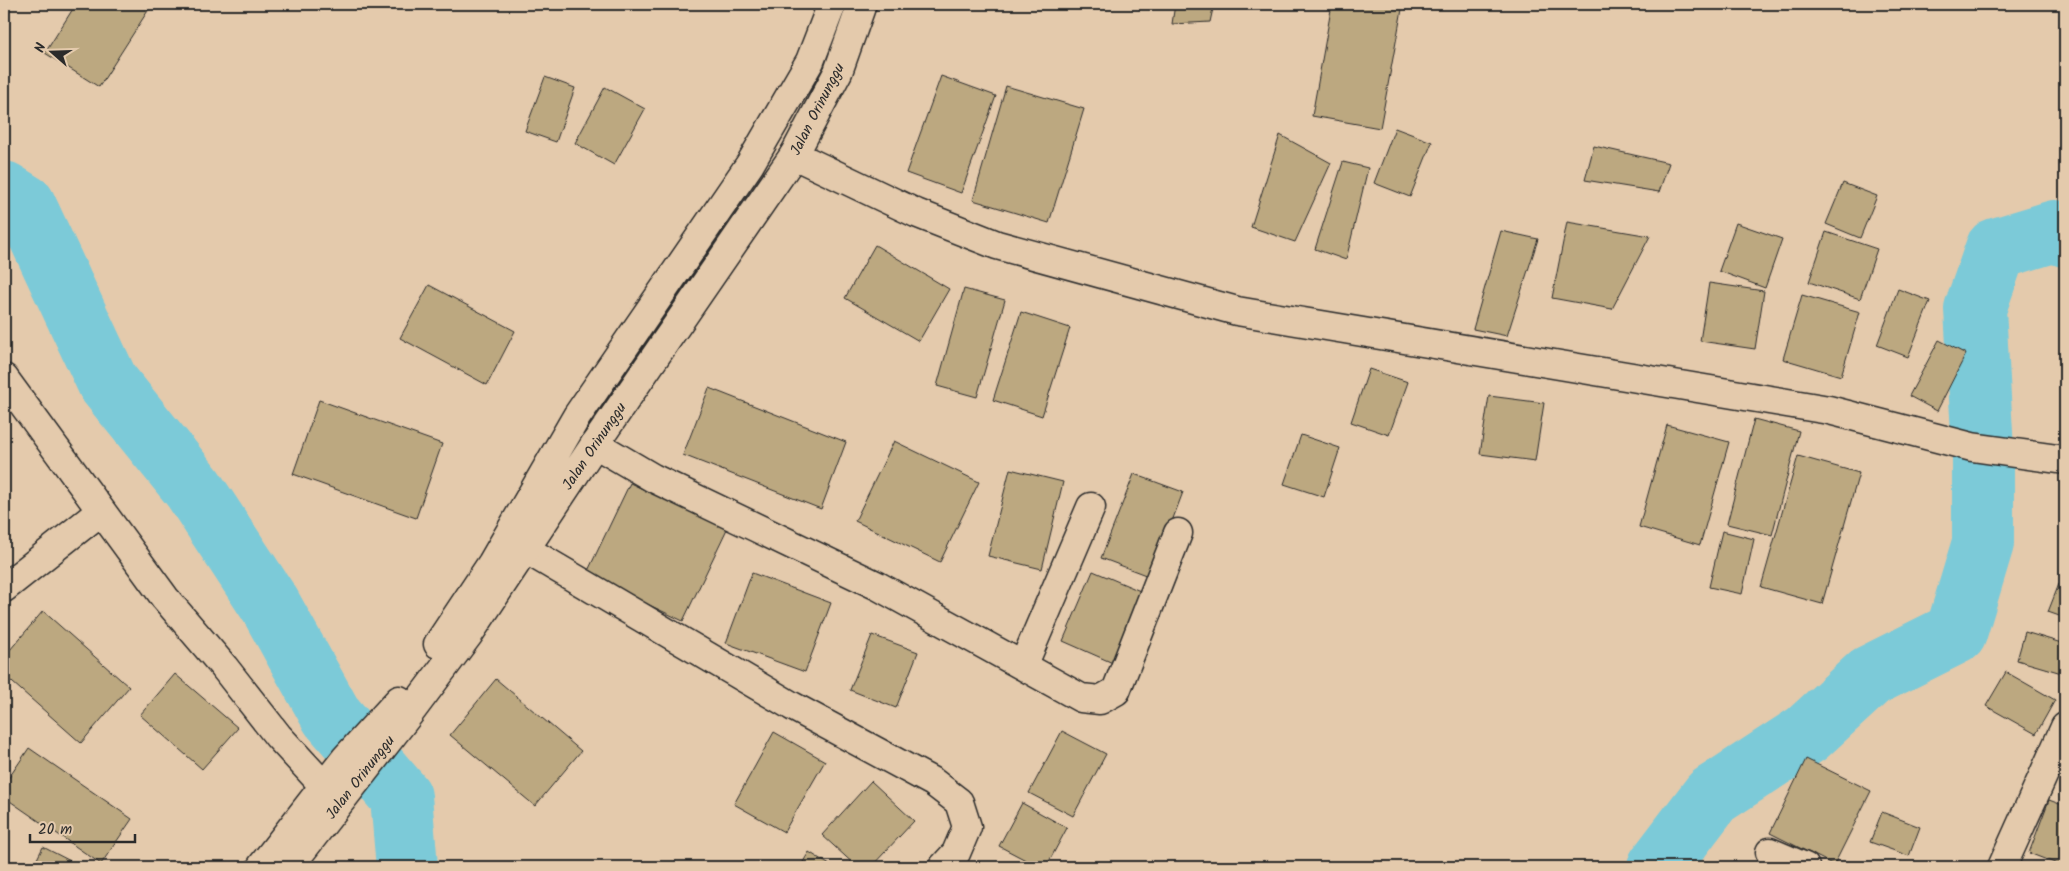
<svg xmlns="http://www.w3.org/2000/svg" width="2069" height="871" font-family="Kalam,sans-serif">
  <rect width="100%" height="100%" fill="#e4caac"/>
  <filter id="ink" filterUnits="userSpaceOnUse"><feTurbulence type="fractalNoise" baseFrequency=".02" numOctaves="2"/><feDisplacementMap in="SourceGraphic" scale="10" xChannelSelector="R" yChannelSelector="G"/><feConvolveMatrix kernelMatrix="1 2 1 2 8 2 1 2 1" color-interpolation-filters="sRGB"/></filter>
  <g filter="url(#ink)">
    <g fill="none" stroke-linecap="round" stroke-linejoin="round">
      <path stroke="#7bcad8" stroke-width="62" d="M 4,192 L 25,205 L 108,383 L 193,488 L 270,605 L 331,715 L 401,797 L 407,867
        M 1658,867 L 1712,796 L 1807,734 L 1870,676 L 1956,633 L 1983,543 L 1983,451 L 1975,309 L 1996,249 L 2055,231 L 2065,236"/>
    </g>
    <path fill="#bca880" stroke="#2b2b2b" d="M 76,4 L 140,4 L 149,9 L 99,87 L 45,53 Z
      M 1175,4 L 1214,4 L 1210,22 L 1172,24 Z
      M 1332,4 L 1403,4 L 1380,128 L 1312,116 Z
      M 941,76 L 996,96 L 961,193 L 906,173 Z
      M 545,77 L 575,88 L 556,142 L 525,131 Z
      M 1006,86 L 1084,109 L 1049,223 L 973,200 Z
      M 605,87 L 645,109 L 614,165 L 575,143 Z
      M 1395,128 L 1432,142 L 1410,197 L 1374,183 Z
      M 1280,135 L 1331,163 L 1295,242 L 1251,227 Z
      M 1594,146 L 1669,163 L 1659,192 L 1585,180 Z
      M 1343,162 L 1368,168 L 1346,260 L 1315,249 Z
      M 1843,183 L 1877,196 L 1860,238 L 1826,224 Z
      M 1567,222 L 1650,236 L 1612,309 L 1552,298 Z
      M 1736,223 L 1782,239 L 1765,288 L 1719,271 Z
      M 1501,231 L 1538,239 L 1507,336 L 1473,329 Z
      M 1826,232 L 1877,249 L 1860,299 L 1809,282 Z
      M 875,245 L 949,289 L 919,341 L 845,298 Z
      M 1709,283 L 1764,291 L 1755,349 L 1700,341 Z
      M 429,285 L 515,331 L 487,385 L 400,338 Z
      M 964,289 L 1005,300 L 977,397 L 937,386 Z
      M 1898,289 L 1930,301 L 1908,357 L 1877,345 Z
      M 1802,295 L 1860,312 L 1841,376 L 1783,359 Z
      M 1021,312 L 1070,328 L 1042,416 L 993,400 Z
      M 1939,340 L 1966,354 L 1937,411 L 1909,396 Z
      M 1369,369 L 1408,382 L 1389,435 L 1351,422 Z
      M 709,388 L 846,442 L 821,509 L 683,455 Z
      M 1489,396 L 1544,403 L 1535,461 L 1480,454 Z
      M 319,400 L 442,444 L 416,518 L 293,474 Z
      M 1754,419 L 1799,431 L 1772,535 L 1727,524 Z
      M 1667,425 L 1729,442 L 1700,545 L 1639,527 Z
      M 1301,435 L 1340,448 L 1324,497 L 1284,484 Z
      M 894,441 L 979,482 L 940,562 L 855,521 Z
      M 1798,456 L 1859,473 L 1822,604 L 1761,587 Z
      M 1010,469 L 1063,482 L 1042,569 L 988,556 Z
      M 1134,474 L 1183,492 L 1151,577 L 1101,558 Z
      M 630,483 L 727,529 L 683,621 L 586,575 Z
      M 1722,531 L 1754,539 L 1742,594 L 1709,587 Z
      M 1093,571 L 1145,593 L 1115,664 L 1063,641 Z
      M 752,573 L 831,603 L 805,672 L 726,643 Z
      M 2059,584 L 2065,587 L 2065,618 L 2048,612 Z
      M 43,611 L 129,687 L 81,743 L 4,675 L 4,657 Z
      M 2025,632 L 2065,644 L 2065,674 L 2017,660 Z
      M 872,635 L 918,652 L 896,708 L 850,690 Z
      M 2006,672 L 2055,700 L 2036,734 L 1986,706 Z
      M 175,674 L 238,728 L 202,769 L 140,715 Z
      M 496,679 L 581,751 L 535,806 L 450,735 Z
      M 1062,731 L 1106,754 L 1073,816 L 1029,793 Z
      M 774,732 L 825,761 L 784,832 L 734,804 Z
      M 29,748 L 132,819 L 101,864 L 4,797 L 4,785 Z
      M 1806,759 L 1871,791 L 1834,865 L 1770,833 Z
      M 871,781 L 914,821 L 871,867 L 857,867 L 822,835 Z
      M 2049,800 L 2065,806 L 2065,867 L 2029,853 Z
      M 1022,803 L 1067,828 L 1046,867 L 1039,867 L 999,846 Z
      M 1882,812 L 1920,827 L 1909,856 L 1870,842 Z
      M 43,847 L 82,867 L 33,867 Z
      M 809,852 L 833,867 L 800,867 Z"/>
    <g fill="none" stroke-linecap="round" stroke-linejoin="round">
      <g stroke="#2b2b2b" stroke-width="31">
        <path id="minor" d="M 794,155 L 916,213 L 997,245 L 1237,311 L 1829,410 L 1972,447 L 2065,460
          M 4,378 L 165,598 L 224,667 L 278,736 L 324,786
          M 595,444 L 653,478 L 878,586 L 1081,698 L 1100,700 L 1116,691 L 1178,533
          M 525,549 L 792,706 L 933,782 L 959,802 L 967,827 L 956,853 L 943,867
          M 4,588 L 101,511
          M 1023,666 L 1091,507
          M 1770,852 L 1805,867
          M 2002,867 L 2065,727"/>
      </g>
      <g stroke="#2b2b2b" stroke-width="31">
        <path id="tertiary" d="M 438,644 L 492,563 L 577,416 L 750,164 L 810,61 L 832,4
          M 261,867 L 345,759 L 399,700
          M 289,867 L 409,714 L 469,634 L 595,444 L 794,155 L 838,72 L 862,4"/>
      </g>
      <use href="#minor" stroke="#e4caac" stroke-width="28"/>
      <use href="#tertiary" stroke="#e4caac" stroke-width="28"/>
    </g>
  </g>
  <g text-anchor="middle" stroke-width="4" stroke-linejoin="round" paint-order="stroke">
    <g font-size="15" fill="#2b2b2b" stroke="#e4caac">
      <text transform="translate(817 109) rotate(-63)" y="5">Jalan Orinunggu</text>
      <text transform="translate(594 446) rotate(-56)" y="5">Jalan Orinunggu</text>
      <text transform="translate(360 777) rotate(-52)" y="5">Jalan Orinunggu</text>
    </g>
  </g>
  <rect width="2069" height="871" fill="none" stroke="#e4caac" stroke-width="20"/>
  <rect x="10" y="10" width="2049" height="851" fill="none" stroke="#2b2b2b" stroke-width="2" filter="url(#ink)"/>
  <g transform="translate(52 52) rotate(290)" stroke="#e4caac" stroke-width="4" paint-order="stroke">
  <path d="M0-4L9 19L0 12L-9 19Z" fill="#2b2b2b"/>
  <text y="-8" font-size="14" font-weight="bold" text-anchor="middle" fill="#2b2b2b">N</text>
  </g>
  <path d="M30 834v8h105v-8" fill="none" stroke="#2b2b2b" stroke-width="2.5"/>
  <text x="38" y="834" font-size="15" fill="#2b2b2b" stroke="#e4caac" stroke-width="4" paint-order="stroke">20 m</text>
</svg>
